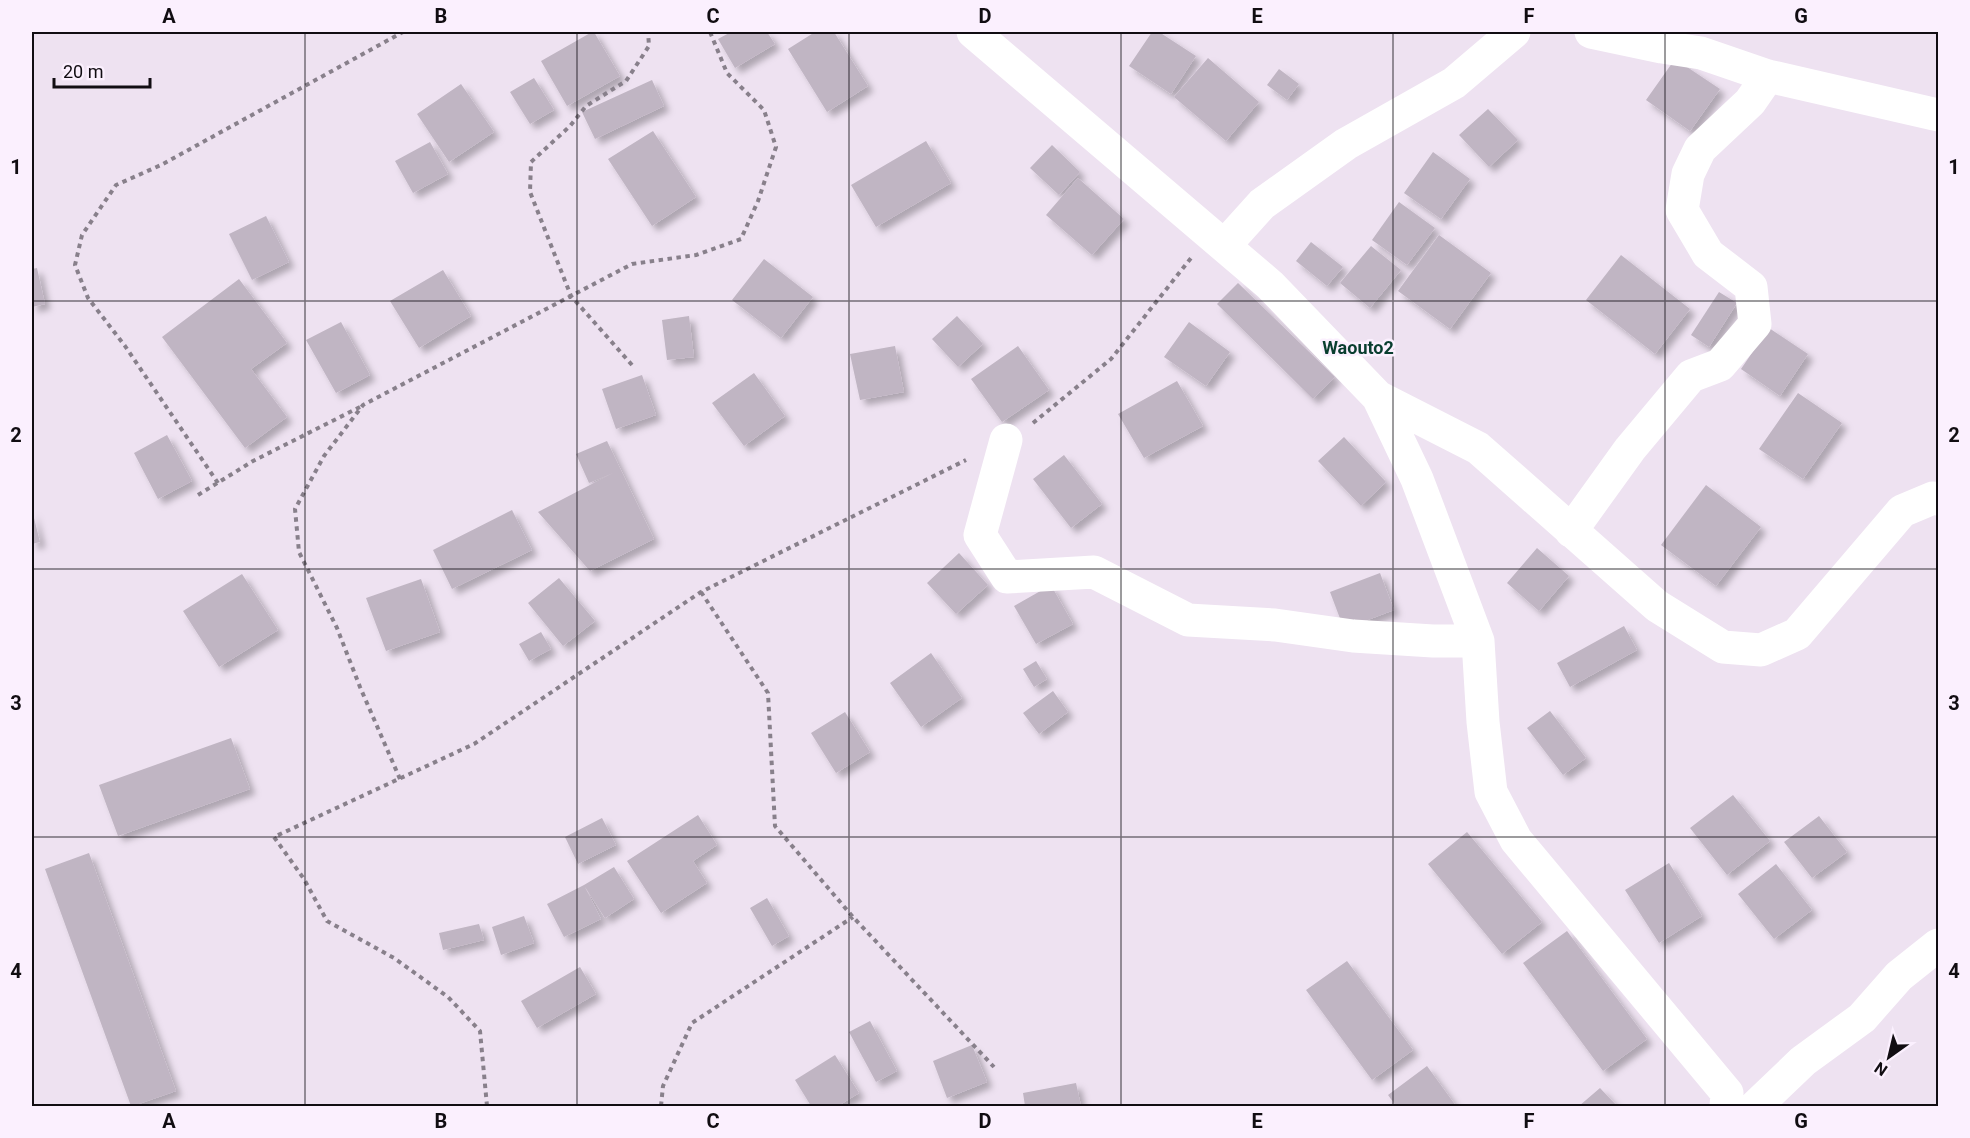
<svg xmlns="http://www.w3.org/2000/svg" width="1970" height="1138" font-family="Roboto,sans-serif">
  <defs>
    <filter id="shadow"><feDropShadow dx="5.5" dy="5.5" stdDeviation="3" flood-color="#0004"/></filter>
  </defs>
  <rect width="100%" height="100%" fill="#eee2f1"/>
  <path fill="#c0b5c3" filter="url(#shadow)" d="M 592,32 L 594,32 L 620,76 L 567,106 L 541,61 Z
    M 731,32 L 767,32 L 775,44 L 735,68 L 718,39 Z
    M 815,32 L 834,32 L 868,86 L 827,112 L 788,49 Z
    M 1152,32 L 1159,32 L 1196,56 L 1171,94 L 1129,66 Z
    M 1208,58 L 1259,102 L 1226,141 L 1174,97 Z
    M 1675,59 L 1720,89 L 1690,131 L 1646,100 Z
    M 1279,69 L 1299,84 L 1287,100 L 1267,85 Z
    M 534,78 L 554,110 L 530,124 L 510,92 Z
    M 652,80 L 664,106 L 595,139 L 582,112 Z
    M 461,84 L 494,132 L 449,162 L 417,114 Z
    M 1488,109 L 1518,140 L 1489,167 L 1459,135 Z
    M 653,131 L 696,197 L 652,226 L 608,159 Z
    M 926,141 L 951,183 L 876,227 L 851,185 Z
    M 430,142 L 448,174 L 413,193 L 395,161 Z
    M 1052,145 L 1080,172 L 1059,195 L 1030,168 Z
    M 1433,152 L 1470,179 L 1441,219 L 1404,193 Z
    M 1078,178 L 1124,219 L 1092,255 L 1046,215 Z
    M 1399,202 L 1435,228 L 1407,265 L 1372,240 Z
    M 266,216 L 289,262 L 252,280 L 229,234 Z
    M 1439,235 L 1491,273 L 1450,329 L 1398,291 Z
    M 1311,242 L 1343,267 L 1327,286 L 1296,261 Z
    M 1371,246 L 1401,270 L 1370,308 L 1340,283 Z
    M 1621,255 L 1690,309 L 1655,354 L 1586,300 Z
    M 764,259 L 813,297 L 781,338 L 732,300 Z
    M 37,268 L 45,304 L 32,307 L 32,269 Z
    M 443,270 L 471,316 L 419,348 L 390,301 Z
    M 239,279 L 287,343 L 251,369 L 287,417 L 245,448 L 162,337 Z
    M 1238,283 L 1335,377 L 1313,399 L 1217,304 Z
    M 1719,292 L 1737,303 L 1709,347 L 1691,335 Z
    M 689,316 L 694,357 L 667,360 L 662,320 Z
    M 957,316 L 983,344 L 958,367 L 932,339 Z
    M 341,322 L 370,375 L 336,393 L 306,340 Z
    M 1189,322 L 1230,352 L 1206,386 L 1164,357 Z
    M 1769,328 L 1808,354 L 1780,396 L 1741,369 Z
    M 895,346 L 904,392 L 860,400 L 850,354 Z
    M 1018,346 L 1049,390 L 1002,422 L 971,379 Z
    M 754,373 L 785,416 L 744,446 L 712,403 Z
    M 642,375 L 656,415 L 616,429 L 602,389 Z
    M 1177,381 L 1203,426 L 1144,458 L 1118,414 Z
    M 1798,393 L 1842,423 L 1803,479 L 1759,449 Z
    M 167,435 L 192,481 L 158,499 L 134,453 Z
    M 1344,437 L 1386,482 L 1361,506 L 1318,461 Z
    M 607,441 L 654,539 L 590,571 L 538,512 L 613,473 L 589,483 L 576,454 Z
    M 1064,455 L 1102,504 L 1071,528 L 1033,479 Z
    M 1706,485 L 1761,527 L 1716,586 L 1661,545 Z
    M 32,510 L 40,542 L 32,544 Z
    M 512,510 L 532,550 L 452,589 L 433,550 Z
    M 1537,548 L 1569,576 L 1539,611 L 1507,583 Z
    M 959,553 L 988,585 L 956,614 L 927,583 Z
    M 1380,573 L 1394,610 L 1344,629 L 1330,592 Z
    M 242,574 L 278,630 L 219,667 L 183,611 Z
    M 559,578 L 595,621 L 563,646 L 528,603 Z
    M 421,579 L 440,632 L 386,651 L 366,598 Z
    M 1051,585 L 1073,624 L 1036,644 L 1014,606 Z
    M 1624,626 L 1637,650 L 1570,687 L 1557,663 Z
    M 541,632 L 551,649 L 529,661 L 519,644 Z
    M 931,653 L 962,698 L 921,727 L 890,683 Z
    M 1036,661 L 1047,679 L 1034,687 L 1023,669 Z
    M 1053,691 L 1068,712 L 1039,734 L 1023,713 Z
    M 1550,711 L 1586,758 L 1563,775 L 1527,728 Z
    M 845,712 L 870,752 L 836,773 L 811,733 Z
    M 231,738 L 250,789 L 118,836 L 99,785 Z
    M 1733,795 L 1770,841 L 1727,875 L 1690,828 Z
    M 698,815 L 717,845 L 693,861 L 707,883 L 661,913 L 627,861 Z
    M 1819,816 L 1847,852 L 1812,878 L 1784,842 Z
    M 602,818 L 616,845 L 578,864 L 565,837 Z
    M 1467,832 L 1542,922 L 1502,954 L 1428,864 Z
    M 89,853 L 176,1091 L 133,1106 L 131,1106 L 45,869 Z
    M 1669,863 L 1702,916 L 1659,943 L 1625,890 Z
    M 1776,864 L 1812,910 L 1774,939 L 1738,894 Z
    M 614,867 L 634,899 L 605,918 L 585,887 L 601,919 L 564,937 L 547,904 L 584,885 Z
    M 767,898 L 789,936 L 772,946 L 750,908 Z
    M 524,916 L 534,943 L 501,955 L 492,927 Z
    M 479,924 L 484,940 L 443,950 L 439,933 Z
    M 1567,931 L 1647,1039 L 1603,1071 L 1523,963 Z
    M 1347,961 L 1413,1050 L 1372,1080 L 1306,990 Z
    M 580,967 L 596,994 L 537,1028 L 521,1001 Z
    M 870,1021 L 897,1071 L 876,1082 L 849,1032 Z
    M 972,1045 L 987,1082 L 947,1098 L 933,1061 Z
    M 835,1055 L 859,1093 L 838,1106 L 811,1106 L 795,1080 Z
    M 1427,1066 L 1456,1106 L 1396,1106 L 1388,1095 Z
    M 1076,1083 L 1081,1106 L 1025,1106 L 1023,1093 Z
    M 1600,1088 L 1617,1106 L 1579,1106 Z"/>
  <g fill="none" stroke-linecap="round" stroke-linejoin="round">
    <path stroke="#88808b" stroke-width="4" stroke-dasharray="4.5 4.5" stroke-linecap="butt" d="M 632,365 L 571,296 L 530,192 L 531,162 L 570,126 L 586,106 L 626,81 L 649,46 L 648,32
      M 1033,423 L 1111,359 L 1191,258
      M 218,483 L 125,346 L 88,298 L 75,265 L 82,235 L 116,185 L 161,165 L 403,32
      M 198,495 L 253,461 L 360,407
      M 701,592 L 768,693 L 775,826 L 853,917 L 994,1067
      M 400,779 L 360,687 L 337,628 L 299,552 L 295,509 L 324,456 L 363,405 L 632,264 L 696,255 L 741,239 L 758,201 L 776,147 L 764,110 L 727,73 L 710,32
      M 487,1106 L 480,1031 L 448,997 L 394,958 L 327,921 L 304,879 L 274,837 L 474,744 L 701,592 L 966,460
      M 661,1106 L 663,1086 L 692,1023 L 853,917"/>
    <path stroke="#fff" stroke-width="33" d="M 973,32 L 1270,285 L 1378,397 L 1417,479 L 1478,641 L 1483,722 L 1491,792 L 1516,840 L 1727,1093 L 1726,1106
      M 1591,32 L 1662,47 L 1701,53 L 1768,76 L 1938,115
      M 1225,245 L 1262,204 L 1346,144 L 1454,83 L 1514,32
      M 1378,397 L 1478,448 L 1657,606 L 1723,647 L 1761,650 L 1797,634 L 1902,511 L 1933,498 L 1938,499
      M 1006,440 L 980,535 L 1007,577 L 1094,572 L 1188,620 L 1275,625 L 1353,636 L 1433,641 L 1478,641
      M 1571,531 L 1630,449 L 1691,376 L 1720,365 L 1755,324 L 1751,287 L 1708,254 L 1682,210 L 1688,174 L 1700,149 L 1750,102 L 1768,76
      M 1756,1106 L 1803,1061 L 1862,1018 L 1899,976 L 1938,945"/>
  </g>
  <path fill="none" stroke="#110d12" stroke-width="1.5" stroke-opacity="0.55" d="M 305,32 L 305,1106M 577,32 L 577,1106M 849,32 L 849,1106M 1121,32 L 1121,1106M 1393,32 L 1393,1106M 1665,32 L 1665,1106M 32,301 L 1938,301M 32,569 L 1938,569M 32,837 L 1938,837"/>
  <g text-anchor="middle" stroke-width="5" stroke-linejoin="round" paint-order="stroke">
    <g font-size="18" font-weight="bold" fill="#093e2f" stroke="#fbf0fe">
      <text x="1358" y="354">Waouto2</text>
    </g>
  </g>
  <rect width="1970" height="1138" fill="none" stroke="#fbf0fe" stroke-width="66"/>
  <g transform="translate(1889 1057) rotate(214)" stroke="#fbf0fe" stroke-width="4.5" paint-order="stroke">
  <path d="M0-4.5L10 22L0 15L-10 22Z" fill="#110d12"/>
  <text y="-9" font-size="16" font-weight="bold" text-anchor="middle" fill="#110d12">N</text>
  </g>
  <path d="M54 78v9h96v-9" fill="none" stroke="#110d12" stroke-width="3"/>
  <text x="63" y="78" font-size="18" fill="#110d12" stroke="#fbf0fe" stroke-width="4.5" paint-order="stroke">20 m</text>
  <rect x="33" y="33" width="1904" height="1072" fill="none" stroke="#110d12" stroke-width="2"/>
  <g font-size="20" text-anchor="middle" font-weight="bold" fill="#110d12">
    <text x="169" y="23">A</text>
    <text x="441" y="23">B</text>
    <text x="713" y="23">C</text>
    <text x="985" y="23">D</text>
    <text x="1257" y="23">E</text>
    <text x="1529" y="23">F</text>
    <text x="1801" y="23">G</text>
    <text x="16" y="174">1</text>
    <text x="1954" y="174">1</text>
    <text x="16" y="442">2</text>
    <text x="1954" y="442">2</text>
    <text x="16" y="710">3</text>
    <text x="1954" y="710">3</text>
    <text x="16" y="978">4</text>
    <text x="1954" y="978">4</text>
    <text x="169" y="1128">A</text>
    <text x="441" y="1128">B</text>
    <text x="713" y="1128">C</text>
    <text x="985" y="1128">D</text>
    <text x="1257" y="1128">E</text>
    <text x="1529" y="1128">F</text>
    <text x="1801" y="1128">G</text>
  </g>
</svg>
